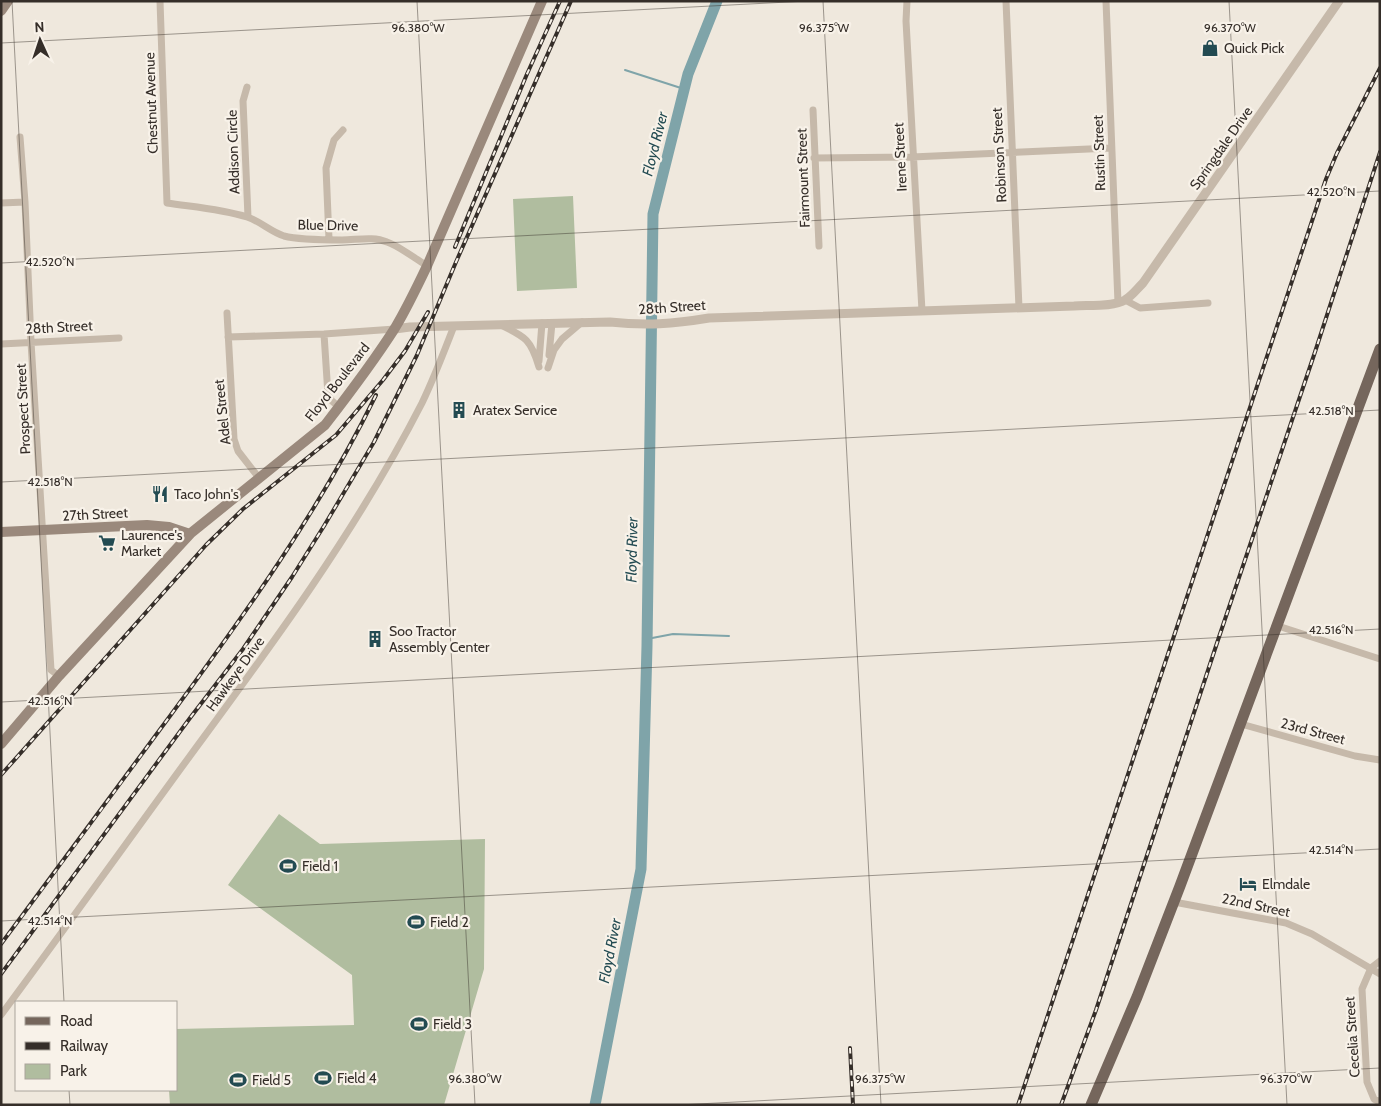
<svg xmlns="http://www.w3.org/2000/svg" width="1381" height="1106" font-family="Cabin,sans-serif">
  <rect width="100%" height="100%" fill="#efe8dd"/>
  <path fill="#b0bd9f" d="M 573,196 L 577,288 L 517,291 L 513,199 Z
    M 279,814 L 320,844 L 485,839 L 484,969 L 444,1105 L 170,1105 L 169,1090 L 176,1090 L 176,1029 L 354,1025 L 352,975 L 228,885 Z"/>
  <g fill="none" stroke-linecap="round" stroke-linejoin="round">
    <path stroke="#7fa4a9" stroke-width="2" d="M 625,70 L 684,89
      M 647,639 L 673,634 L 729,636"/>
    <path stroke="#7fa4a9" stroke-width="11" d="M 595,1105 L 641,869 L 647,646 L 653,214 L 688,74 L 717,1"/>
    <path stroke="#c6b9aa" stroke-width="7" d="M 160,1 L 167,203 C 194,207 222,209 247,217 C 260,221 271,232 284,236 C 299,240 326,240 342,240 C 357,240 373,236 387,242 C 399,246 416,259 427,266
      M 907,1 L 906,21 L 922,311
      M 1006,1 L 1019,308
      M 1106,1 L 1118,303
      M 247,87 L 243,101 L 248,217
      M 813,110 L 819,246
      M 20,137 L 25,202 L 31,342 L 51,670 L 59,676
      M 814,158 L 912,157 L 1111,148
      M 1,203 L 25,202
      M 329,239 L 326,168 L 334,140 L 343,130
      M 1125,300 L 1140,308 L 1208,303
      M 227,313 L 234,439 L 238,451 L 259,478
      M 501,325 C 526,337 531,340 539,367
      M 324,334 L 328,395 L 332,401 L 339,407
      M 228,337 L 324,334 L 395,329
      M 1,344 L 119,338
      M 549,355 L 552,323
      M 539,361 L 542,323
      M 548,368 L 554,350 L 562,339 L 582,322
      M 1278,626 L 1380,659
      M 1241,724 L 1355,756 L 1380,760
      M 1174,902 L 1286,923 L 1312,934 L 1380,974
      M 1380,961 L 1371,968 L 1362,989 L 1367,1082 L 1374,1099 L 1380,1102
      M 1,1015 C 64,930 125,845 187,760 C 272,645 357,530 422,403 C 434,378 444,352 454,326"/>
    <path stroke="#c6b9aa" stroke-width="9" d="M 395,329 L 410,327 L 610,322 C 646,326 673,324 709,318 L 1074,306 C 1088,305 1114,307 1125,300 C 1132,296 1137,289 1143,283 L 1339,1"/>
    <path stroke="#9a897c" stroke-width="10" d="M 1,11 L 8,1
      M 1,532 L 147,525 L 169,527 L 190,534
      M 1,744 L 59,676 L 191,533 L 325,425 C 349,394 374,361 395,328 C 407,308 417,287 427,266 L 542,1"/>
    <path stroke="#75665c" stroke-width="11" d="M 1091,1105 L 1137,997 L 1180,886 L 1380,349"/>
    <g stroke="#352e29" stroke-width="4">
      <path id="rail" d="M 455,247 L 527,74 L 560,1
        M 1,775 L 206,545 L 243,509 L 336,435 L 383,380 L 405,351 L 428,312
        M 1,944 C 58,868 114,792 170,716 C 245,614 320,510 376,395
        M 1,974 L 190,718 L 243,649 L 292,577 L 324,526 L 374,442 L 417,355 L 456,262 L 571,1
        M 850,1048 L 853,1105
        M 1018,1105 L 1313,218 L 1326,179 L 1337,153 L 1380,68
        M 1061,1105 L 1096,1010 L 1218,640 L 1315,352 L 1380,152"/>
    </g>
    <use href="#rail" stroke="#f8f2e9" stroke-width="2" stroke-dasharray="5.5" stroke-linecap="butt"/>
  </g>
  <path fill="none" stroke="#352e29" stroke-width="1" stroke-opacity="0.45" d="M 12,1 L 64,1002M 417,1 L 475,1105M 823,1 L 881,1105M 1229,1 L 1287,1105M 1,43 L 807,1M 1,263 L 1380,191M 1,482 L 1380,410M 1,702 L 1380,629M 1,921 L 1380,849M 69,1090 L 70,1105M 679,1105 L 1380,1068"/>
  <defs>
    <g id="shop-bare" transform="scale(1.35)"><path d="M-5-2.5h2.3a2.7 3.5 0 0 1 5.4 0H5L5.5 6h-11ZM-1.5-2.5h3a1.5 2.3 0 0 0-3 0Z" fill="#234b52" stroke="#f8f2e9" stroke-width="2.5" paint-order="stroke"/></g>
    <g id="building-bare" transform="scale(1.35)"><path d="M-4-6H4V6H1V3H-1V6H-4ZM-2.5-4.3h1.7v1.8h-1.7ZM.8-4.3h1.7v1.8H.8ZM-2.5-1h1.7V.8h-1.7ZM.8-1h1.7V.8H.8Z" fill="#234b52" stroke="#f8f2e9" stroke-width="2.5" paint-order="stroke"/></g>
    <g id="restaurant-bare" transform="scale(1.35)"><path d="M-5-6h1v4h1v-4h1v4h1v-4h1v5L-1.5 .5V6h-2V.5L-5-1ZM5-6V6H3V1.5H1.5Q1.5-4 5-6Z" fill="#234b52" stroke="#f8f2e9" stroke-width="2.5" paint-order="stroke"/></g>
    <g id="supermarket-bare" transform="scale(1.35)"><path d="M-6-5.5h2.5l.6 2H6L4.5 2H-2.5L-4.4-4H-6ZM-1.5 3.2a1.3 1.3 0 1 0 .1 0ZM3 3.2a1.3 1.3 0 1 0 .1 0Z" fill="#234b52" stroke="#f8f2e9" stroke-width="2.5" paint-order="stroke"/></g>
    <g id="stadium-bare" transform="scale(1.35)"><path d="M0-5a6.5 5 0 1 0 0 10a6.5 5 0 1 0 0-10ZM-3.5-1.8h7v3.6h-7Z" fill="#234b52" stroke="#f8f2e9" stroke-width="2.5" paint-order="stroke"/></g>
    <g id="hotel-bare" transform="scale(1.35)"><path d="M-6-4.5h1.5V1H6V5H4.5V3h-9V5H-6ZM-4 0a1.8 1.8 0 1 1 3.6 0ZM.5 0V-2.5h3Q6-2.5 6 0Z" fill="#234b52" stroke="#f8f2e9" stroke-width="2.5" paint-order="stroke"/></g>
  </defs>
  <g fill-rule="evenodd">
    <use href="#shop-bare" x="1210" y="48"/>
    <use href="#building-bare" x="459" y="410"/>
    <use href="#restaurant-bare" x="160" y="494"/>
    <use href="#supermarket-bare" x="107" y="543"/>
    <use href="#building-bare" x="375" y="639"/>
    <use href="#stadium-bare" x="288" y="866"/>
    <use href="#hotel-bare" x="1248" y="884"/>
    <use href="#stadium-bare" x="416" y="922"/>
    <use href="#stadium-bare" x="419" y="1024"/>
    <use href="#stadium-bare" x="323" y="1078"/>
    <use href="#stadium-bare" x="238" y="1080"/>
  </g>
  <g text-anchor="middle" stroke-width="4.5" stroke-linejoin="round" paint-order="stroke">
    <g font-size="14" fill="#352e29" stroke="#f8f2e9" text-anchor="start">
      <text x="1224" y="53">Quick Pick</text>
      <text x="473" y="415">Aratex Service</text>
      <text x="174" y="499">Taco John's</text>
      <text x="121" y="540">Laurence's<tspan x="121" dy="16">Market</tspan></text>
      <text x="389" y="636">Soo Tractor<tspan x="389" dy="16">Assembly Center</tspan></text>
      <text x="302" y="871">Field 1</text>
      <text x="1262" y="889">Elmdale</text>
      <text x="430" y="927">Field 2</text>
      <text x="433" y="1029">Field 3</text>
      <text x="337" y="1083">Field 4</text>
      <text x="252" y="1085">Field 5</text>
    </g>
    <g font-size="14" fill="#352e29" stroke="#f8f2e9">
      <text transform="translate(151 103) rotate(-92)" y="5">Chestnut Avenue</text>
      <text transform="translate(1221 148) rotate(-55)" y="5">Springdale Drive</text>
      <text transform="translate(233 152) rotate(-92)" y="5">Addison Circle</text>
      <text transform="translate(1099 153) rotate(-92)" y="5">Rustin Street</text>
      <text transform="translate(999 155) rotate(-93)" y="5">Robinson Street</text>
      <text transform="translate(900 157) rotate(-93)" y="5">Irene Street</text>
      <text transform="translate(803 178) rotate(-92)" y="5">Fairmount Street</text>
      <text transform="translate(328 225) rotate(1)" y="5">Blue Drive</text>
      <text transform="translate(672 307) rotate(-4)" y="5">28th Street</text>
      <text transform="translate(59 327) rotate(-3)" y="5">28th Street</text>
      <text transform="translate(337 382) rotate(-52)" y="5">Floyd Boulevard</text>
      <text transform="translate(23 409) rotate(-93)" y="5">Prospect Street</text>
      <text transform="translate(222 412) rotate(-96)" y="5">Adel Street</text>
      <text transform="translate(95 514) rotate(-3)" y="5">27th Street</text>
      <text transform="translate(235 674) rotate(-54)" y="5">Hawkeye Drive</text>
      <text transform="translate(1313 731) rotate(15)" y="5">23rd Street</text>
      <text transform="translate(1256 905) rotate(12)" y="5">22nd Street</text>
      <text transform="translate(1352 1037) rotate(-94)" y="5">Cecelia Street</text>
    </g>
    <g font-size="15" font-style="italic" fill="#234b52" stroke="#f8f2e9">
      <text transform="translate(655 144) rotate(-76)" y="5">Floyd River</text>
      <text transform="translate(632 550) rotate(-89)" y="5">Floyd River</text>
      <text transform="translate(610 951) rotate(-79)" y="5">Floyd River</text>
    </g>
  </g>
  <g font-size="12" text-anchor="middle" fill="#352e29" stroke="#f8f2e9" stroke-width="4.5" stroke-linejoin="round" paint-order="stroke">
    <text x="418" y="32">96.380°W</text>
    <text x="824" y="32">96.375°W</text>
    <text x="1230" y="32">96.370°W</text>
    <text x="1331" y="196">42.520°N</text>
    <text x="50" y="266">42.520°N</text>
    <text x="1331" y="415">42.518°N</text>
    <text x="50" y="486">42.518°N</text>
    <text x="1331" y="634">42.516°N</text>
    <text x="50" y="705">42.516°N</text>
    <text x="1331" y="854">42.514°N</text>
    <text x="50" y="925">42.514°N</text>
    <text x="475" y="1083">96.380°W</text>
    <text x="880" y="1083">96.375°W</text>
    <text x="1286" y="1083">96.370°W</text>
  </g>
  <rect width="1381" height="1106" fill="none" stroke="#352e29" stroke-width="5"/>
  <rect x="15" y="1001" width="162" height="90" fill="#f8f2e9" stroke="#aaa49c"/>
  <rect x="25" y="1017" width="25" height="8" fill="#75665c" stroke="#aaa49c"/>
  <text x="60" y="1026" font-size="15" fill="#352e29">Road</text>
  <rect x="25" y="1042" width="25" height="8" fill="#352e29" stroke="#aaa49c"/>
  <text x="60" y="1051" font-size="15" fill="#352e29">Railway</text>
  <rect x="25" y="1064" width="25" height="15" fill="#b0bd9f" stroke="#aaa49c"/>
  <text x="60" y="1076" font-size="15" fill="#352e29">Park</text>
  <g transform="translate(40 40) rotate(357)" stroke="#f8f2e9" stroke-width="4" paint-order="stroke">
  <path d="M0-4L9 19L0 12L-9 19Z" fill="#352e29"/>
  <text y="-8" font-size="14" font-weight="bold" text-anchor="middle" fill="#352e29">N</text>
  </g>
</svg>
